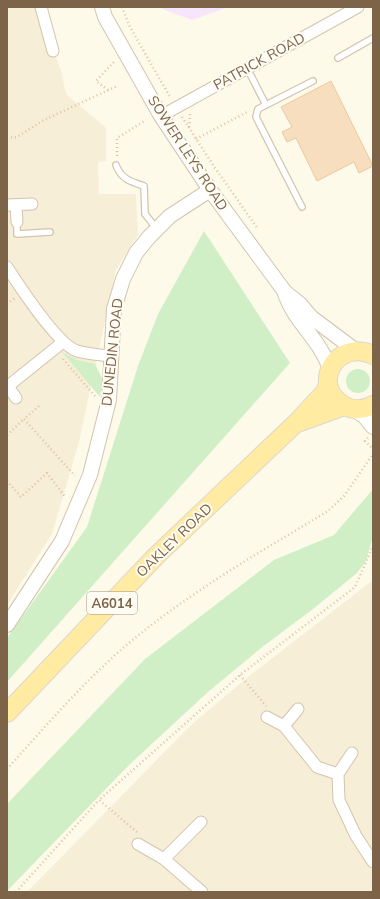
<svg xmlns="http://www.w3.org/2000/svg" width="380" height="899" font-family="Mulish,sans-serif">
  <rect width="100%" height="100%" fill="#fefaea"/>
  <path fill="#f7eed7" d="M 7,7 L 36,7 L 61,70 L 66,94 L 106,128 L 106,161 L 98,162 L 99,194 L 136,194 L 138,235 L 116,270 L 79,442 L 52,534 L 7,605 Z
    M 373,580 L 373,892 L 27,892 L 192,724 L 249,676 Z"/>
  <path fill="#f7e6fb" d="M 157,7 L 229,7 L 192,20 Z"/>
  <path fill="#d0efc6" d="M 204,231 L 290,363 L 7,682 L 7,638 L 87,527 L 138,366 L 158,314 Z
    M 62,352 L 77,360 L 95,364 L 103,380 L 100,397 Z
    M346 381a12 12 0 1 1 24 0a12 12 0 1 1-24 0Z
    M 373,489 L 372,540 L 366,561 L 357,573 L 313,609 L 261,648 L 208,692 L 129,765 L 7,891 L 7,804 L 145,659 L 274,560 L 334,535 Z"/>
  <path fill="#f7debf" stroke="#ebc89d" d="M 331,81 L 373,166 L 359,173 L 354,162 L 317,181 L 296,138 L 287,142 L 282,132 L 292,127 L 281,107 Z"/>
  <g fill="none" stroke-linecap="round" stroke-linejoin="round">
    <g stroke="#d3c4ad" stroke-width="8">
      <path id="service" d="M 338,58 L 373,38
        M 247,68 L 266,105
        M 116,165 C 121,179 131,182 144,186 L 145,214 L 157,229
        M 302,207 L 256,117 L 258,109 L 313,81
        M 17,222 L 17,234 L 50,232"/>
    </g>
    <g stroke="#d3c4ad" stroke-width="13">
      <path id="minor" d="M 41,7 L 53,51
        M 161,116 L 358,7
        M 7,205 L 32,204
        M 16,205 L 17,222
        M 7,267 C 20,287 57,344 77,351 C 88,354 100,355 111,356
        M 8,386 L 16,398
        M 7,387 L 63,342
        M 267,717 L 284,726 L 317,767 L 338,774 L 339,800 L 356,836 L 373,862
        M 284,726 L 298,709
        M 338,774 L 352,753
        M 201,822 L 164,859 L 202,892
        M 138,844 L 164,859"/>
    </g>
    <g stroke="#d3c4ad" stroke-width="16">
      <path id="tertiary" d="M 102,7 L 105,17 L 161,116 L 210,190 L 285,292 L 300,304 L 311,317 L 355,350
        M 285,294 C 295,323 320,339 330,369
        M 353,409 L 364,416 L 373,427
        M 7,625 L 62,541 L 90,475 L 109,400 L 114,309 L 123,279 L 136,253 L 149,237 L 170,216 L 210,190"/>
    </g>
    <g stroke="#ddd7d0" stroke-width="20">
      <path id="primary" d="M 373,355 C 336,338 310,385 343,405 C 353,411 364,410 373,405
        M 297,423 L 344,406
        M 7,713 L 156,556 L 296,423 L 325,392 L 328,384"/>
    </g>
    <path stroke="#ddc2a1" stroke-width="2.5" stroke-dasharray="1 3" stroke-linecap="butt" d="M 122,7 L 130,27 L 170,97
      M 108,90 L 96,81 L 114,62
      M 182,117 L 215,168 L 258,229
      M 189,127 L 190,114
      M 7,138 L 17,137 L 42,121 L 117,86
      M 196,139 L 249,111
      M 117,156 L 117,138 L 146,120
      M 7,304 L 15,298
      M 63,359 L 95,396
      M 39,406 L 24,419 L 75,476
      M 7,435 L 24,419
      M 368,438 L 365,441 L 373,449
      M 7,481 L 21,497 L 47,473 L 66,498
      M 240,675 L 266,706
      M 7,769 C 46,726 84,681 129,643 C 190,592 260,552 328,511 L 344,496 L 373,454
      M 137,832 L 99,800 L 240,675 L 355,587 L 373,546
      M 16,892 L 99,800"/>
    <use href="#service" stroke="#fff" stroke-width="5.5"/>
    <use href="#minor" stroke="#fff" stroke-width="11"/>
    <use href="#tertiary" stroke="#fff" stroke-width="14"/>
    <use href="#primary" stroke="#ffeba1" stroke-width="18"/>
  </g>
  <g text-anchor="middle" stroke-width="4" stroke-linejoin="round" paint-order="stroke">
    <rect fill="#fffcf3" stroke="#a4927c" stroke-width="1" x="87" y="592" width="50" height="22" rx="3"/>
    <g font-size="13" font-weight="bold" fill="#7d6449">
      <text x="112" y="608">A6014</text>
    </g>
    <g font-size="14" fill="#7d6449" stroke="#fffcf3">
      <text transform="translate(259 61) rotate(-29)" y="5">PATRICK ROAD</text>
      <text transform="translate(188 153) rotate(57)" y="5">SOWER LEYS ROAD</text>
      <text transform="translate(112 352) rotate(-84)" y="5">DUNEDIN ROAD</text>
      <text transform="translate(174 540) rotate(-44)" y="5">OAKLEY ROAD</text>
    </g>
  </g>
  <rect width="380" height="899" fill="none" stroke="#7d6449" stroke-width="16"/>
</svg>
